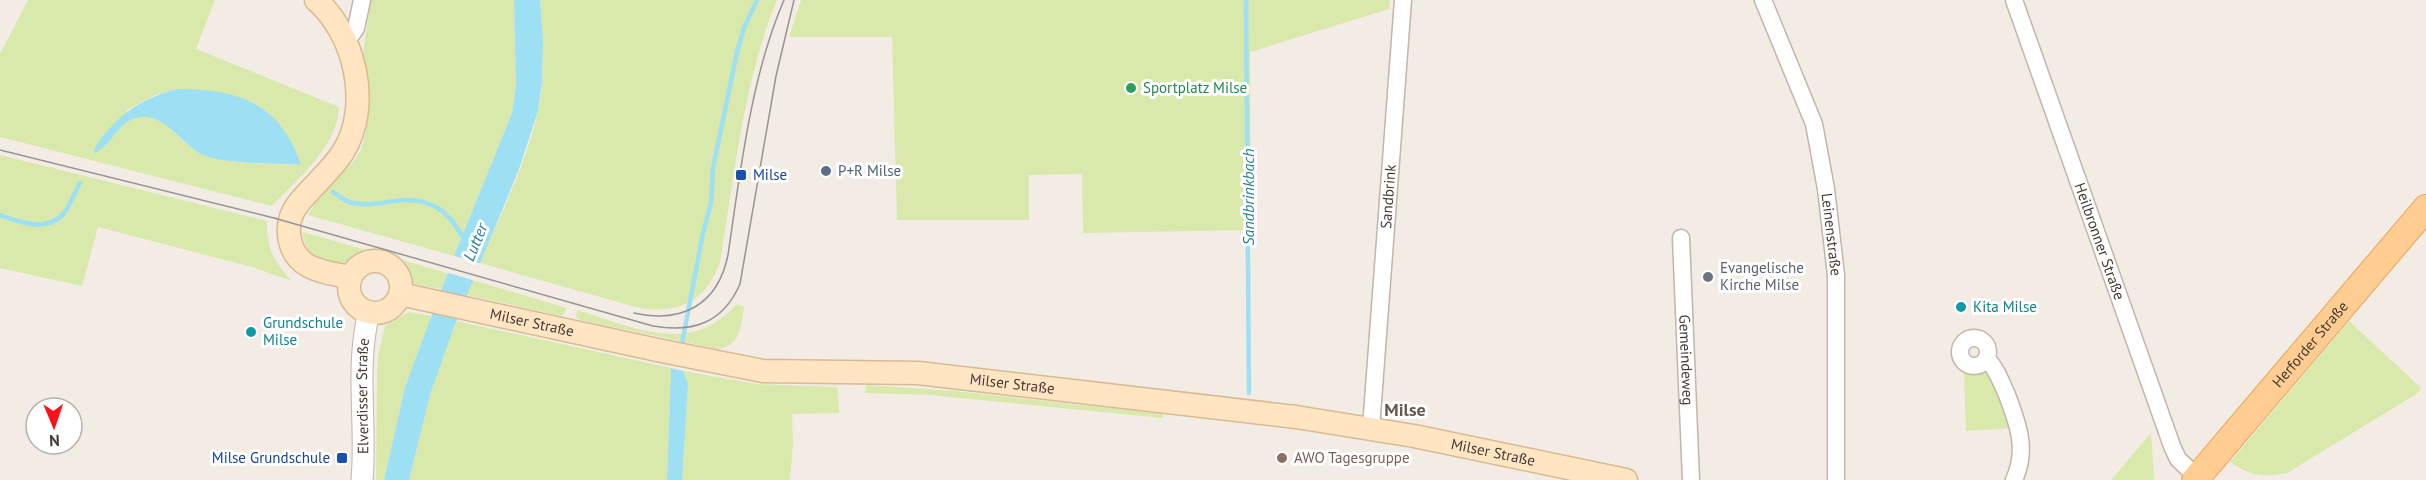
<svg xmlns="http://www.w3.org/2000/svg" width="2426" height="480" font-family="'PT Sans',sans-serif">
  <rect width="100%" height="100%" fill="#f3ece4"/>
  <path fill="#d8e9ab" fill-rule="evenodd" d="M 28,0 L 215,0 L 196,49 L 339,107 C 337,148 298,178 272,206 L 0,137 L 0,54 ZM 177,89 C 224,94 259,90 286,136 C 291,145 297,154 300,165 C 271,164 230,165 202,154 C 182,146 168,118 144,116 C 134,116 126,123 119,128 L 127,110 L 155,95 Z
    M 371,0 L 514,0 L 516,87 L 512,113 L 454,256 L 308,215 L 317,200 L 354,161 L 361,150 L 366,132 L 368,88 L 362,60 Z
    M 540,0 L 777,0 C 743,83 735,174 720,262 C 706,302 679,314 639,308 L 480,263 C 501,214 526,164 538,111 C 546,75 542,36 540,0 Z
    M 801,0 L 1390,0 L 1389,9 L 1250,52 L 1251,230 L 1083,233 L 1082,174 L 1029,175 L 1029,220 L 897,220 L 892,37 L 789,37 Z
    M 0,155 L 267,221 C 266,247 274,263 292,281 L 252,267 L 98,227 L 82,286 L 0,268 Z
    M 303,232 L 447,273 L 442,289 C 432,287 413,286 407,279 C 399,270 398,259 385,256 C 370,252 363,261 350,263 C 329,267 302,255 303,232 Z
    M 473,280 L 567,308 L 562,316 L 467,295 Z
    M 737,304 L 744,307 C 741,326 741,345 718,349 L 580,320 L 576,316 L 577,310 C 634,327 690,357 737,304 Z
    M 409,312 L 432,316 L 405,387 L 384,480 L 376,480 L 377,371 L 378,355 L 385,326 Z
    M 456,321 L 671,368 L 667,480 L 409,480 L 430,395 Z
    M 2349,321 L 2421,388 L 2418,393 L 2287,473 C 2262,477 2252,477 2230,462 Z
    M 683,371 L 756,384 L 836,387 L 838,389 L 839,413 L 792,414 L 793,444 L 790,480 L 682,480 L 688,384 Z
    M 1990,373 L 2014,428 L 1966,431 L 1964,374 Z
    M 866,385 L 956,391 L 1163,414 L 1163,418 L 930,395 L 865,393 Z
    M 2151,433 L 2154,480 L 2111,480 Z"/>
  <path fill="#9ddff3" d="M 514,0 L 540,0 L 543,42 L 542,82 L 538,111 L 519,169 L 454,327 L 430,395 L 409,480 L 384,480 L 405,387 L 454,256 L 512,113 L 516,87 Z
    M 177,89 C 238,89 280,102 301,165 C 274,163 221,165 199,153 C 182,143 163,114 141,117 C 117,120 114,144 95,153 L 94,149 C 116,116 139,99 177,89 Z
    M 671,368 L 683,371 L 688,384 L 682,480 L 667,480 Z"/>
  <path fill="#f3ece4" d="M 451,255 L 483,264 L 476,281 L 445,272 Z"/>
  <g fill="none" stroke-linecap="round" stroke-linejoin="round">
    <path stroke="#9ddff3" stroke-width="4.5" d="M 1246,0 L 1249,393
      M 333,192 C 339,196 346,202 353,203 C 370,207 387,201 404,200 C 436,199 451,215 465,241
      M 0,215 C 19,222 48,233 64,213 C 71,204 75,192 80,183
      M 681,349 L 703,233 L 711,203 L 713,168 L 737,52 L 744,28 L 757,0"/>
    <g stroke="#c2b5a9" stroke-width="19">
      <g id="minor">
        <path id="s1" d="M 1763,0 L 1814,124 L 1826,189 L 1836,275 L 1836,480"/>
        <path id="s2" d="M 2014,0 L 2172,446 L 2178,459 L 2197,477"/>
        <path d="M 347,41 L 356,28 L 362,0"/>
        <path id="s3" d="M 1681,238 L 1691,480"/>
        <circle cx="1974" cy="352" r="14"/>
        <path d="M 1987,359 C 1997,369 2001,382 2007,395 C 2018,424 2028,450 2014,480"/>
        <path id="s4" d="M 1371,428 L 1403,0"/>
      </g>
    </g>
    <g stroke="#c2b5a9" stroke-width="23">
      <g id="tertiary">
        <path id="s5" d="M 362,480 C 367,424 355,368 369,312"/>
      </g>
    </g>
    <g stroke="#d8ba94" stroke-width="25">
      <g id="secondary">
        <path d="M 316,0 C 355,34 372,106 343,152 C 331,171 312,186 298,204 C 291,213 288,223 289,234 C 292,269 322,272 350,277"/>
        <circle cx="375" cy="287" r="26"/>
        <path id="s6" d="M 400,294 L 662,351 L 763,371 L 918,373 L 1296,417 L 1414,436 L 1626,480"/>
      </g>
    </g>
    <g stroke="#e8a55d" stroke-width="28">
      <g id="primary">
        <path id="s7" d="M 2195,480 L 2426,208"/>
      </g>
    </g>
    <use href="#minor" stroke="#fff" stroke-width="16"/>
    <use href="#tertiary" stroke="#fff" stroke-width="21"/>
    <use href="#secondary" stroke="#ffe5c2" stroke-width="22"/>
    <use href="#primary" stroke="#ffcc91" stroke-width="26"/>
    <path stroke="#949494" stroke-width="1.5" d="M 0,150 L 274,218 L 653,326 C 693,333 723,323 740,284 L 776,76 L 794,0
      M 634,313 C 683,324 718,304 728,255 C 740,173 751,76 784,0"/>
  </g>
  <circle fill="#2e9e5b" stroke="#fff" stroke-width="2" cx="1131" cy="88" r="6"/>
  <circle fill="#5c6f8a" stroke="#fff" stroke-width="2" cx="826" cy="171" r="6"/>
  <g fill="#1a4fb4" stroke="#fff" stroke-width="2">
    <rect x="735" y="169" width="12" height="12" rx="3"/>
    <rect x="336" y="452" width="12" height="12" rx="3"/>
  </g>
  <circle fill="#6b7280" stroke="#fff" stroke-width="2" cx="1708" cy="277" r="6"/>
  <g fill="#0f9aa8" stroke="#fff" stroke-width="2">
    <circle cx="1961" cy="307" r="6"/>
    <circle cx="251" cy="332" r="6"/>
  </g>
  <circle fill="#8d6e63" stroke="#fff" stroke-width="2" cx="1282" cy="458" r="6"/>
  <g text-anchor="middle" stroke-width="6" stroke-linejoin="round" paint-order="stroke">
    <g font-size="15" fill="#27864d" stroke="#fff" text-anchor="start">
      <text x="1143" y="93">Sportplatz Milse</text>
    </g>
    <g font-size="15" fill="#4e5e75" stroke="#fff" text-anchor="start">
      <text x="838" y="176">P+R Milse</text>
    </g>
    <g font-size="15" fill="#164399" stroke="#fff" text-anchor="start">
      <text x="753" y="180">Milse</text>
      <text x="330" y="463" text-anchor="end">Milse Grundschule</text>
    </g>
    <g font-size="15" fill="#453b34" stroke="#fff">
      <text dy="5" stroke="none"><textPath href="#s4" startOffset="232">Sandbrink</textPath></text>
      <text dy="5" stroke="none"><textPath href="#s1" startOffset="246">Leinenstraße</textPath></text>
      <text dy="5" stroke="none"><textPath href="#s2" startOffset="256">Heilbronner Straße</textPath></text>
      <text dy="5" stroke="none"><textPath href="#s6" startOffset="135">Milser Straße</textPath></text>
      <text dy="5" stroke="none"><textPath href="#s7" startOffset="178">Herforder Straße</textPath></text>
      <text dy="5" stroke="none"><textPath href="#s3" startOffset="122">Gemeindeweg</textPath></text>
      <text dy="5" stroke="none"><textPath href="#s6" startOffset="621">Milser Straße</textPath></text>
      <text dy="5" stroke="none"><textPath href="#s5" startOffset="84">Elverdisser Straße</textPath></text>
      <text dy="5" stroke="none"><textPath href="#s6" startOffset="1107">Milser Straße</textPath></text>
    </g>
    <g font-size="15" fill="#5b616d" stroke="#fff" text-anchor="start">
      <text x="1720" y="273">Evangelische<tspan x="1720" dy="17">Kirche Milse</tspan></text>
    </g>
    <g font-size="15" fill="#0d838f" stroke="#fff" text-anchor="start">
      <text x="1973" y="312">Kita Milse</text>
      <text x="263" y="328">Grundschule<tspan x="263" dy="17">Milse</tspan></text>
    </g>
    <g font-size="15" fill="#785e54" stroke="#fff" text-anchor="start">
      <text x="1294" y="463">AWO Tagesgruppe</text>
    </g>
    <g font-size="16" font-style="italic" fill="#25809c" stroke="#fff">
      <text transform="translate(1248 197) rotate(-90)" y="6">Sandbrinkbach</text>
      <text transform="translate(475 242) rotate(-68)" y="6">Lutter</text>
    </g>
    <g font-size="18" font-weight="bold" fill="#68574b" stroke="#fff">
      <text x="1405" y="416">Milse</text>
    </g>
  </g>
  <g transform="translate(54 426) rotate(178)"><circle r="28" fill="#ffffff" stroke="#b5b1ae" stroke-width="1.5"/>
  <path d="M0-4.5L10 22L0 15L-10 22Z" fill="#ff0f16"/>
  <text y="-9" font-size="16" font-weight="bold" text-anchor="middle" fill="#453b34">N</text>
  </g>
</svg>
